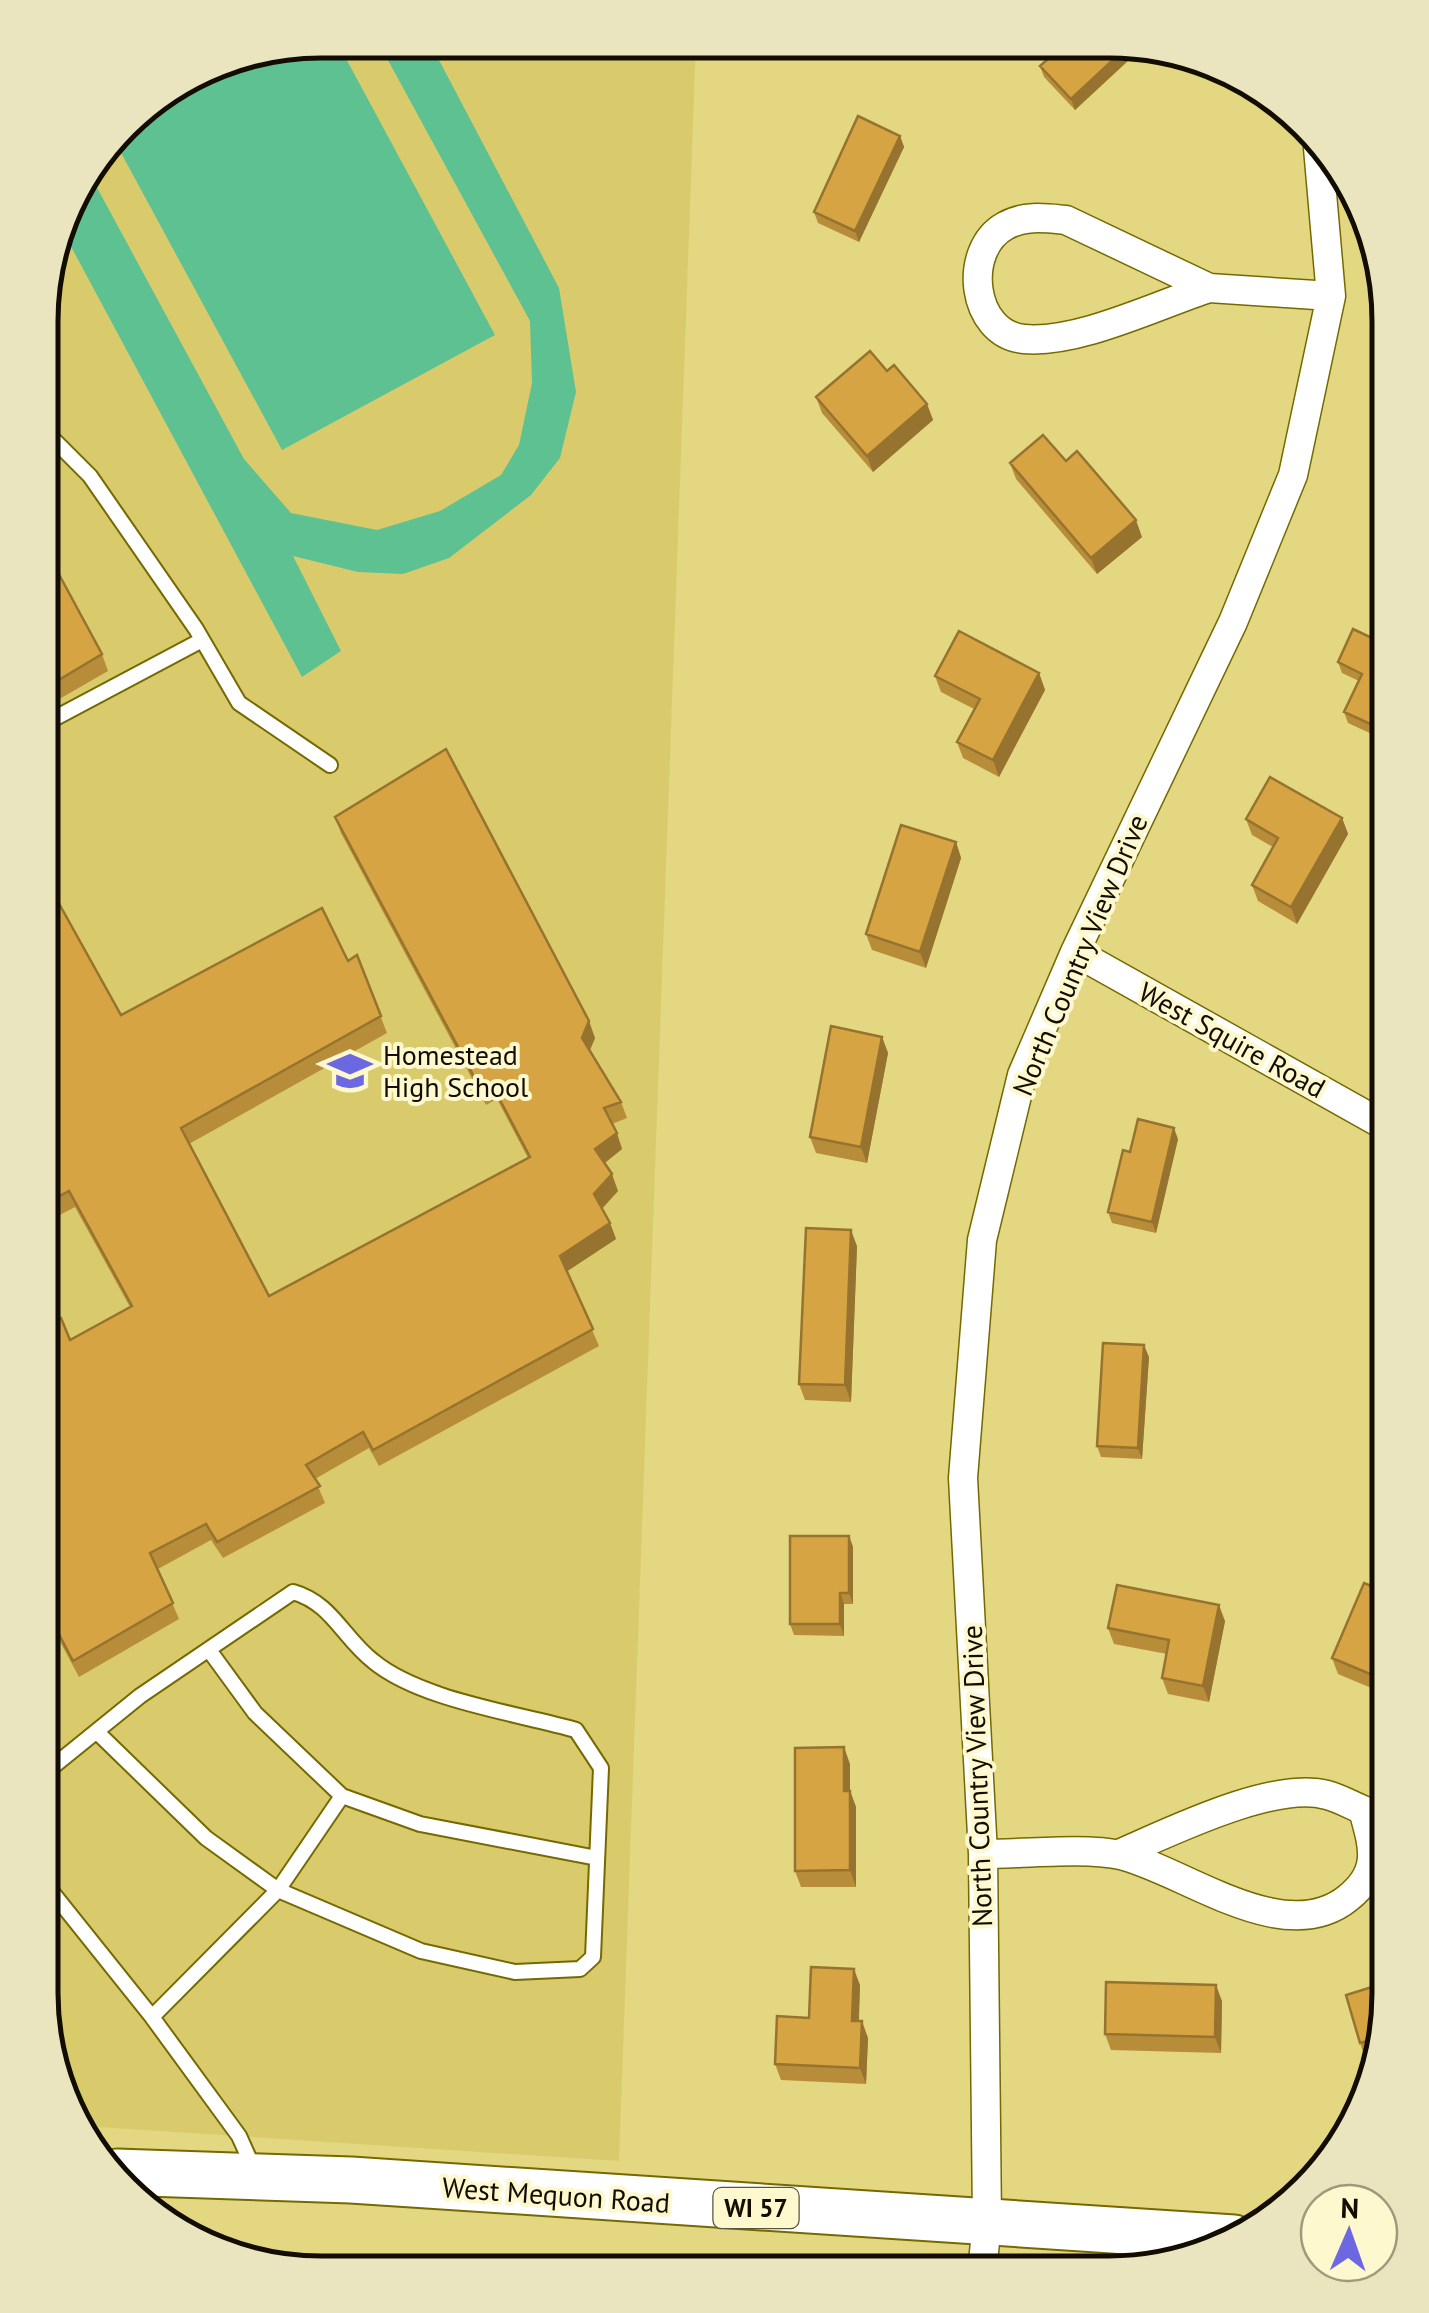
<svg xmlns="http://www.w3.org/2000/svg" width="1429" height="2313" font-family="'PT Sans',sans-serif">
  <rect width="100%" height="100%" fill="#e4d782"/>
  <path fill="#d9cb6c" d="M 320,40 L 696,42 L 619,2161 L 82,2126 L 61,2099 L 40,1993 L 42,284 L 69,196 L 135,110 L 214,61 Z"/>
  <path fill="#5ec192" d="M 320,40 L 336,40 L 495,335 L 282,450 L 113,138 C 170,65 236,57 320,40 Z
    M 377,40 L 429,41 L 559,288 L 576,392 L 560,458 L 531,495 L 449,558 L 403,574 L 358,572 L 293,556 L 341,651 L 302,677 L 60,226 L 69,196 L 88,171 L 244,459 L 291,513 L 377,530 L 440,511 L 501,475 L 519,445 L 532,383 L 530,321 Z"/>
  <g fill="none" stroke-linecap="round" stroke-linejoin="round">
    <g stroke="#756900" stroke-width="18">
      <path id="service" d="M 42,428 L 90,476 L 196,629 L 239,703 L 330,765
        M 42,725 L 202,640
        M 209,1650 L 255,1713 L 342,1796 L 420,1824 L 597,1858
        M 40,1777 L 140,1696 L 293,1592 C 332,1603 343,1638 373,1661 C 420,1700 516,1713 576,1730 L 601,1768 L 593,1957 L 580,1969 L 515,1972 L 421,1951 L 278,1890 L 206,1838 L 98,1733
        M 40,1877 L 152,2017 L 278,1890 L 342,1796
        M 152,2017 L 239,2136 L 253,2167"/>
    </g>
    <g stroke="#756900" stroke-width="31">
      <path id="minor" d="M 1209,288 C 1157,305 1078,344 1024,339 C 971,334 962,250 1005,226 C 1024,215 1045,218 1066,220 L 1209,288 L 1331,296
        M 1075,952 L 1389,1128
        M 983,1854 C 1020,1854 1087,1847 1120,1855 C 1184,1870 1284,1950 1348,1898 C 1382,1871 1373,1846 1363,1810 C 1351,1805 1339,1798 1327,1795 C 1274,1780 1168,1833 1119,1854
        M 982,2273 L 987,2221 L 983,1854 L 963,1478 L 982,1240 L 1022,1075 L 1075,952 L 1233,622 L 1293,475 L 1331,296 L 1318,148"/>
    </g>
    <g stroke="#756900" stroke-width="49">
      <path id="primary" d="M 117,2172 L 351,2180 L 1234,2238"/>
    </g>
    <use href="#service" stroke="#fff" stroke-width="14"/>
    <use href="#minor" stroke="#fff" stroke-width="28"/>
    <use href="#primary" stroke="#fff" stroke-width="45"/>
  </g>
  <path fill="#b88d3a" d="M 1063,45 L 1145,45 L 1075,110 L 1044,77 L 1040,66 Z
    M 900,136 L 904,147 L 859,242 L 818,223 L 814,212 Z
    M 887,371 L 927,404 L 933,420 L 873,472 L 822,413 L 816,397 Z
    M 1066,461 L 1142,537 L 1097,574 L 1016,479 L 1010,463 Z
    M 42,543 L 102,654 L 108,671 L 42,709 Z
    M 1389,646 L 1389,742 L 1348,723 L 1344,712 L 1359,681 L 1342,673 L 1338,662 Z
    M 1039,673 L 1045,690 L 999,777 L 963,758 L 957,742 L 974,709 L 941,692 L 935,676 Z
    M 335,817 L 595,1038 L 589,1051 L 621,1102 L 627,1118 L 612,1124 L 622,1149 L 604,1163 L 618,1191 L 602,1208 L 610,1223 L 616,1239 L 567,1271 L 599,1346 L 379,1466 L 369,1448 L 315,1479 L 325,1503 L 223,1558 L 211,1540 L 158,1569 L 179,1619 L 79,1677 L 41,1606 L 41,1329 L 70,1340 L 130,1307 L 75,1207 L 41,1225 L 42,873 L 121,1015 L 348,961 L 357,955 L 387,1033 L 189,1144 L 269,1296 L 528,1158 L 497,1099 L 486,1105 L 341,833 Z
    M 1342,818 L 1348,834 L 1297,924 L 1258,901 L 1252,885 L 1273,847 L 1252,835 L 1246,819 Z
    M 956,842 L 961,858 L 926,968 L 872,950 L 866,934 Z
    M 882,1037 L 888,1053 L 867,1163 L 816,1153 L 810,1137 Z
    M 1178,1139 L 1156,1233 L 1112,1223 L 1108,1212 L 1130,1152 Z
    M 857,1246 L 851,1402 L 805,1400 L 799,1384 Z
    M 1149,1357 L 1142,1459 L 1101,1457 L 1097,1446 Z
    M 849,1536 L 853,1547 L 853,1604 L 844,1604 L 844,1636 L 794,1635 L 790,1624 Z
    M 1364,1583 L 1388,1695 L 1338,1674 L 1332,1658 Z
    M 1225,1621 L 1209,1702 L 1168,1694 L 1162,1678 L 1167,1654 L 1114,1644 L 1108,1628 Z
    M 850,1764 L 850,1791 L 856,1807 L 856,1887 L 801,1887 L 795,1871 Z
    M 860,1985 L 859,2021 L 868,2038 L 866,2084 L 781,2080 L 775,2064 L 809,2018 Z
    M 1222,2001 L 1221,2053 L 1111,2050 L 1105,2034 Z
    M 1388,2012 L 1371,2058 L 1366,2060 L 1360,2043 Z"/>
  <path fill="#96732f" d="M 1129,45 L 1145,45 L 1075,110 L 1071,99 Z
    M 900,136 L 904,147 L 859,242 L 855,231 Z
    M 927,404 L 933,420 L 873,472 L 867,456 Z
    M 45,486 L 51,503 L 42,508 L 42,488 Z
    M 1136,520 L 1142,537 L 1097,574 L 1091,558 Z
    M 1039,673 L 1045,690 L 999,777 L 993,760 Z
    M 1342,818 L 1348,834 L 1297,924 L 1291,907 Z
    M 956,842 L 961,858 L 926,968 L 920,952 Z
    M 589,1021 L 595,1038 L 588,1055 L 582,1038 Z
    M 882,1037 L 888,1053 L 867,1163 L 861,1147 Z
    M 1174,1128 L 1178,1139 L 1156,1233 L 1152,1222 Z
    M 617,1133 L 622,1149 L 601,1166 L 595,1149 Z
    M 612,1174 L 618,1191 L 600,1211 L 594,1194 Z
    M 610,1223 L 616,1239 L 566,1272 L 560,1256 Z
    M 851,1230 L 857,1246 L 851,1402 L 845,1385 Z
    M 1144,1345 L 1149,1357 L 1142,1459 L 1138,1448 Z
    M 849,1536 L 853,1547 L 853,1604 L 849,1593 Z
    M 840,1593 L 844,1604 L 844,1636 L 840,1624 Z
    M 1388,1598 L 1388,1630 L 1382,1613 Z
    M 1219,1605 L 1225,1621 L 1209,1702 L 1203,1686 Z
    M 1388,1663 L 1388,1695 L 1382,1679 Z
    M 844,1747 L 850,1764 L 850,1791 L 856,1807 L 856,1887 L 850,1870 L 844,1791 Z
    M 854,1969 L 860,1985 L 858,2037 L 852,2021 Z
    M 1216,1985 L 1222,2001 L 1221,2053 L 1215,2037 Z
    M 862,2021 L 868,2038 L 866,2084 L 860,2068 Z"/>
  <path fill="#d6a443" stroke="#96732f" stroke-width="2.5" d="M 1063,45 L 1129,45 L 1071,99 L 1040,66 Z
    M 858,116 L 900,136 L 855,231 L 814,212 Z
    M 870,351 L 887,371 L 894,365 L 927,404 L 867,456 L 816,397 Z
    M 1043,435 L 1066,461 L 1077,451 L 1136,520 L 1091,558 L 1010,463 Z
    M 42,543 L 102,654 L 42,690 Z
    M 1353,629 L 1389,646 L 1388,732 L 1344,712 L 1362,674 L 1338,662 Z
    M 959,631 L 1039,673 L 993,760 L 957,742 L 980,699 L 935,676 Z
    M 446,749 L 589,1021 L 582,1038 L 621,1102 L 604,1108 L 617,1133 L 595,1149 L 612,1174 L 594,1194 L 610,1223 L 560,1256 L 593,1329 L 373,1450 L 363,1432 L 306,1465 L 320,1486 L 217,1542 L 206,1524 L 150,1553 L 173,1603 L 73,1661 L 41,1600 L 41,1329 L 61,1318 L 70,1340 L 132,1306 L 69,1191 L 41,1206 L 42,873 L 121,1015 L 322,908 L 348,961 L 357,955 L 381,1016 L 181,1128 L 269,1296 L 530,1157 L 491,1083 L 480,1088 L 335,817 Z
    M 1270,777 L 1342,818 L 1291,907 L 1252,885 L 1278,838 L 1246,819 Z
    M 901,825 L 956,842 L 920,952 L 866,934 Z
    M 831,1026 L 882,1037 L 861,1147 L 810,1137 Z
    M 1138,1119 L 1174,1128 L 1152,1222 L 1108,1212 L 1123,1150 L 1130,1152 Z
    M 806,1228 L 851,1230 L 845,1385 L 799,1384 Z
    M 1103,1343 L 1144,1345 L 1138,1448 L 1097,1446 Z
    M 790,1536 L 849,1536 L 849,1593 L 840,1593 L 840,1624 L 790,1624 Z
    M 1364,1583 L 1389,1593 L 1388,1598 L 1382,1613 L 1388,1616 L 1388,1663 L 1382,1679 L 1332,1658 Z
    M 1117,1585 L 1219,1605 L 1203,1686 L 1162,1678 L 1169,1640 L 1108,1628 Z
    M 844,1747 L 844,1791 L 850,1791 L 850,1870 L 795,1871 L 795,1748 Z
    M 811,1967 L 854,1969 L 852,2021 L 862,2021 L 860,2068 L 775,2064 L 777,2016 L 809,2018 Z
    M 1106,1982 L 1216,1985 L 1215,2037 L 1105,2034 Z
    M 1388,1982 L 1388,2012 L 1378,2038 L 1360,2043 L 1346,1995 Z"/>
  <defs>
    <g id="school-bare" transform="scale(3.45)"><path d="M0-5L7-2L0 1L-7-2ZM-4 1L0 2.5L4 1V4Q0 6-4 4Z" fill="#6c68e2" stroke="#fdf8ce" stroke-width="2.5" paint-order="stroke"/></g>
  </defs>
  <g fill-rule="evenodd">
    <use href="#school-bare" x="350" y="1071"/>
  </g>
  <g text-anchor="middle" stroke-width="8" stroke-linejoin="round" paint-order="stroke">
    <rect fill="#fdf8ce" stroke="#58543e" stroke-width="2.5" x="713.5" y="2188" width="85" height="40" rx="8"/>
    <g font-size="25" font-weight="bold" fill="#120d00">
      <text x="756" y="2217">WI 57</text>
    </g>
    <g font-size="28" fill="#120d00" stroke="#fdf8ce">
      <text transform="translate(1080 955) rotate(-67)" y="10">North Country View Drive</text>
      <text transform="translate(1232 1040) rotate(29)" y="10">West Squire Road</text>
      <text transform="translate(977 1776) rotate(-92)" y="10">North Country View Drive</text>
      <text transform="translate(556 2195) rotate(4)" y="10">West Mequon Road</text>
    </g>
    <g font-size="28" fill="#120d00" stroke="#fdf8ce" text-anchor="start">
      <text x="383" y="1065">Homestead<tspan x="383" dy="32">High School</tspan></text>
    </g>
  </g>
  <path d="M0 0H1429V2313H0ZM321 58H1109A263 263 0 0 1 1372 321V1993A263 263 0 0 1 1109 2256H321A263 263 0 0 1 58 1993V321A263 263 0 0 1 321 58Z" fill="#eae5be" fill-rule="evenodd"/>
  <path fill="none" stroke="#120d00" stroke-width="5" d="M321 58H1109A263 263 0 0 1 1372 321V1993A263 263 0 0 1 1109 2256H321A263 263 0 0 1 58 1993V321A263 263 0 0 1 321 58Z"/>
  <g transform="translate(1349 2233) rotate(2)"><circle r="48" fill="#fdf8ce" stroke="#9f9a7c" stroke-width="2.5"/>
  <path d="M0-8L18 38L0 25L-18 38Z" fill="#6c68e2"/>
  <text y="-15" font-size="28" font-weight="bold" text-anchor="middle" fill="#120d00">N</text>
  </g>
</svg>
